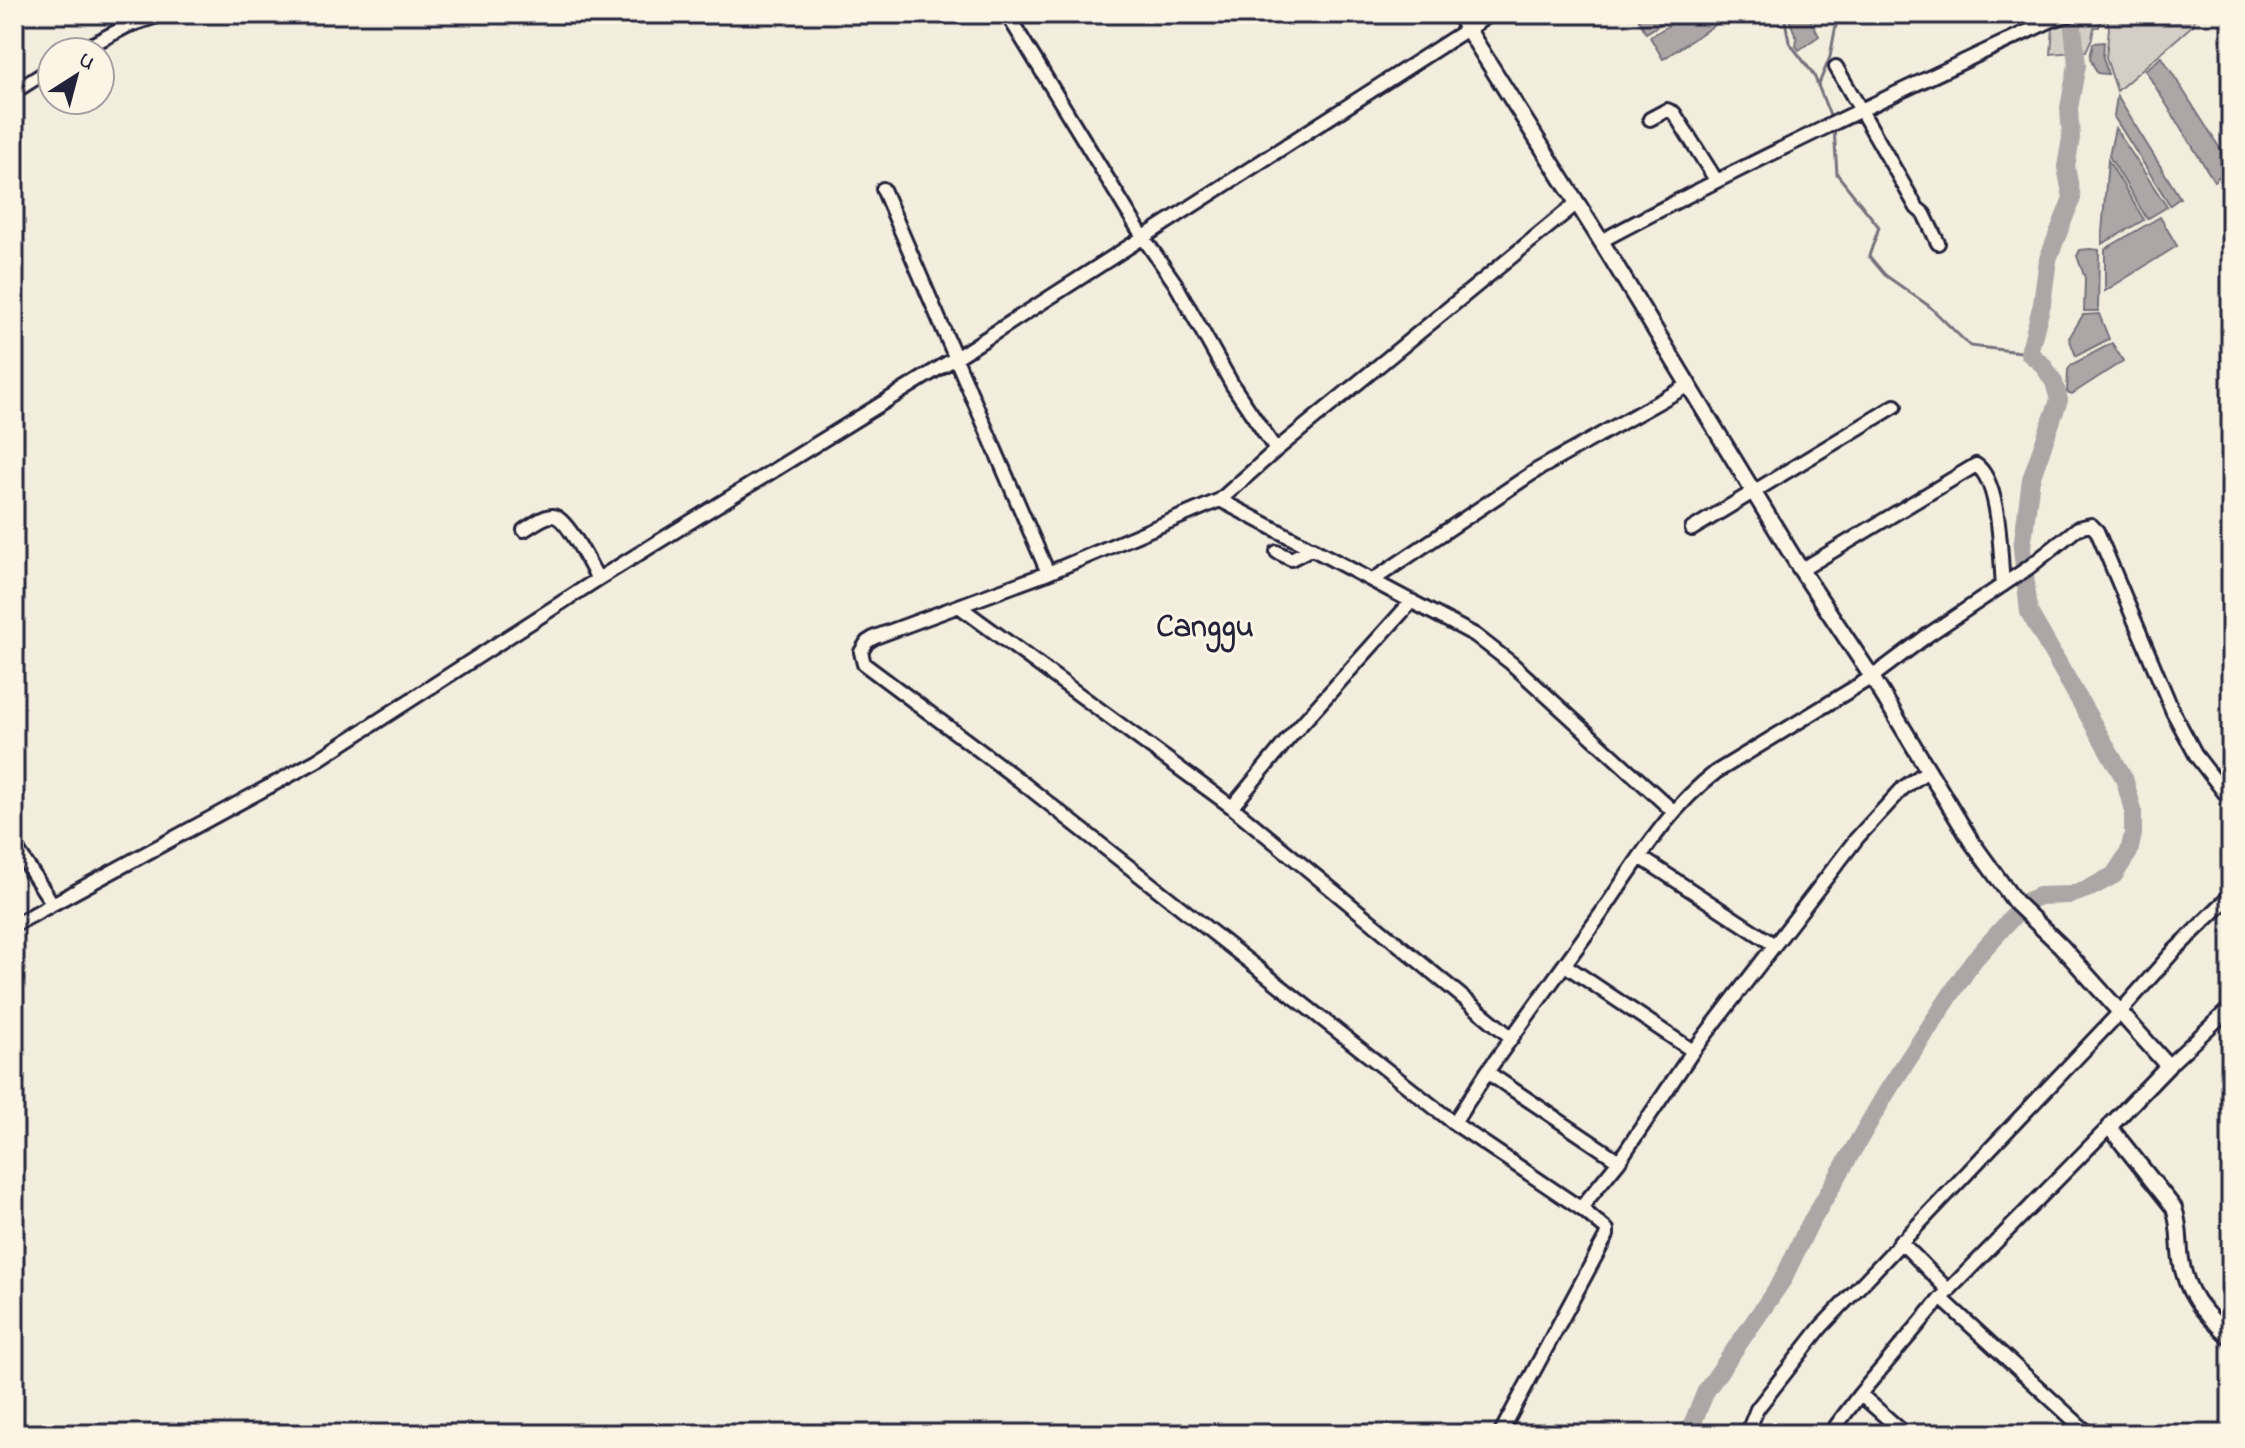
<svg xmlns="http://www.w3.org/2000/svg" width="2245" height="1448" font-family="'Indie Flower',sans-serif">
  <rect width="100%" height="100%" fill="#f3edde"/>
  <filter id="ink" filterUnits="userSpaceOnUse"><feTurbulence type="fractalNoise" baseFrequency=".0125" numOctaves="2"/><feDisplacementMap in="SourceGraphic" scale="16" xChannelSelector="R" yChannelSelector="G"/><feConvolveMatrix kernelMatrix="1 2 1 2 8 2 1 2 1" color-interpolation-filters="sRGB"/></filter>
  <g filter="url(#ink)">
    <path fill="#d4cfc6" stroke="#7b7880" stroke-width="2" d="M 2054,14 L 2102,14 L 2099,27 L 2094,27 L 2092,38 L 2086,51 L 2051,54 Z
      M 2106,14 L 2197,14 L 2193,25 L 2117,91 L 2106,58 L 2109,28 Z"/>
    <path fill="#aca7a6" stroke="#75727b" stroke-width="2" d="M 1636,14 L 1677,14 L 1646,33 Z
      M 1687,14 L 1731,14 L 1663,59 L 1650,37 Z
      M 1787,14 L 1807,14 L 1819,36 L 1799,50 L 1796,46 L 1797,39 Z
      M 2104,42 L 2103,58 L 2108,74 L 2097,73 L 2090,58 L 2093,43 Z
      M 2162,57 L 2231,166 L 2214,181 L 2145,70 Z
      M 2117,96 L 2180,198 L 2170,205 L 2114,117 Z
      M 2115,128 L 2167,207 L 2147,219 L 2109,156 Z
      M 2108,160 L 2144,220 L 2102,244 L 2102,233 Z
      M 2160,217 L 2177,246 L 2105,291 L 2105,249 Z
      M 2090,249 L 2099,250 L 2098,311 L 2084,311 L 2085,278 L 2077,256 L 2080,250 Z
      M 2099,314 L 2109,339 L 2076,356 L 2069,338 L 2083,315 Z
      M 2112,343 L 2123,361 L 2072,394 L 2067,392 L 2068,370 L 2071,365 Z"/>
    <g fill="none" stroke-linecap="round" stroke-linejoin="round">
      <path stroke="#75727b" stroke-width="3" d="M 1784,14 L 1789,42 L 1814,75 L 1832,121
        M 1818,86 L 1830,57 L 1838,14
        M 1834,128 L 1837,174 L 1879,227 L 1869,256 L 1885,275 L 1929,306 L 1970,346 L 2029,353"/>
      <path stroke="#aca7a6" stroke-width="18" d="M 1688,1434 L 1706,1391 L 1782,1281 L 1807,1229 L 1888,1090 L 1973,961 L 2026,902 L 2039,896 L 2070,895 L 2092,887 L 2114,875 L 2129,852 L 2133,834 L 2133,810 L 2124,778 L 2029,612 L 2022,548 L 2031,479 L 2059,400 L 2054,382 L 2043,365 L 2029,353 L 2042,304 L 2048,259 L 2072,198 L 2066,167 L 2071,138 L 2069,108 L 2077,65 L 2073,27 L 2075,14"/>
      <g stroke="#22223b" stroke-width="18">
        <path id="minor" d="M 1007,14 L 1143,237 L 1175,283 L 1233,386 L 1276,450
          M 78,52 L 127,26 L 163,14
          M 1836,67 L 1917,208 L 1924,214 L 1938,243
          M 14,92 L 52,68
          M 1650,119 L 1667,110 L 1674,113 L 1716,180
          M 883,189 L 1048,573
          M 1577,203 L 1276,450 L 1220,500 L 1048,573 L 875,637 L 867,642 L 861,652 L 864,664 L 1019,780 L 1454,1123 L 1583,1210
          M 1601,241 C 1749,162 1900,91 2052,20 L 2071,14
          M 1220,500 L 1475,635 L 1511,663 L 1673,811
          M 1692,529 L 1895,406
          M 524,530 C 531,526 545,515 553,516 C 567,517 591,567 598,579
          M 1277,552 L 1291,559 L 1312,548
          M 1801,570 L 1976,465 C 2001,482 2000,556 2003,585
          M 1373,580 L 1537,470 L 1689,385
          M 960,607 L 1232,807 L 1512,1038
          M 1232,807 L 1289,738 L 1412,601
          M 14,845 L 52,903
          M 1640,857 L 1773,944
          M 14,925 L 316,761 L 598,579 L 957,357 L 1491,14
          M 1565,965 L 1693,1051
          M 2168,1066 L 2231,1007
          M 1454,1123 L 1487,1072
          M 1619,1161 L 1487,1072 C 1524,1021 1561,970 1598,918 C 1634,867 1666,810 1716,772 L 1872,677 L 1928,635 L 2028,568 L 2078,528 L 2091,525 L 2097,531 L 2173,712 L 2197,757 L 2231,801
          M 1900,1241 L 1949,1291
          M 1941,1298 L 2089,1434
          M 1860,1394 L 1905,1434
          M 1500,1434 L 1607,1235 L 1607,1230 L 1583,1210 L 1584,1204 L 1619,1161 L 1693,1051 L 1857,838 L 1903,788 L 1929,770
          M 1747,1434 L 1757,1409 L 1821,1327 L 2120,1012 L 2173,952 L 2231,895
          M 1830,1434 L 1860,1394 L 1941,1298 L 2111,1125"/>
      </g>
      <g stroke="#22223b" stroke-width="20">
        <path id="tertiary" d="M 1458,14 L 1601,241 L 1801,570 L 1872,677 L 1971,841 L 2015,902 L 2061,946 L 2168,1066 L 2111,1125 L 2111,1129 L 2174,1208 C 2179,1222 2179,1237 2180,1252 C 2184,1293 2202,1311 2231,1338"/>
      </g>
      <use href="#minor" stroke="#fcf5e5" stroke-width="12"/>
      <use href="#tertiary" stroke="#fcf5e5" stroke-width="14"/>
    </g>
  </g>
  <g text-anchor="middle" stroke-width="6" stroke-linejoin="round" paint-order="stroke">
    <g font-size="32" font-weight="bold" fill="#22223b" stroke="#fcf5e5">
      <text x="1205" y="636">Canggu</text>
    </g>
  </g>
  <rect width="2245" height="1448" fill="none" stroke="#fcf5e5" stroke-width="48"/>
  <rect x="24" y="24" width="2197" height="1400" fill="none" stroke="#22223b" stroke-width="3" filter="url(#ink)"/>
  <g transform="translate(76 76) rotate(36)"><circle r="38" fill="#fcf5e5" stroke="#a5a1a1" stroke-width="2"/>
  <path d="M0-6L14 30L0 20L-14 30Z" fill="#22223b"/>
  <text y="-12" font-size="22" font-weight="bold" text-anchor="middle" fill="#22223b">U</text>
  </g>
</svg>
